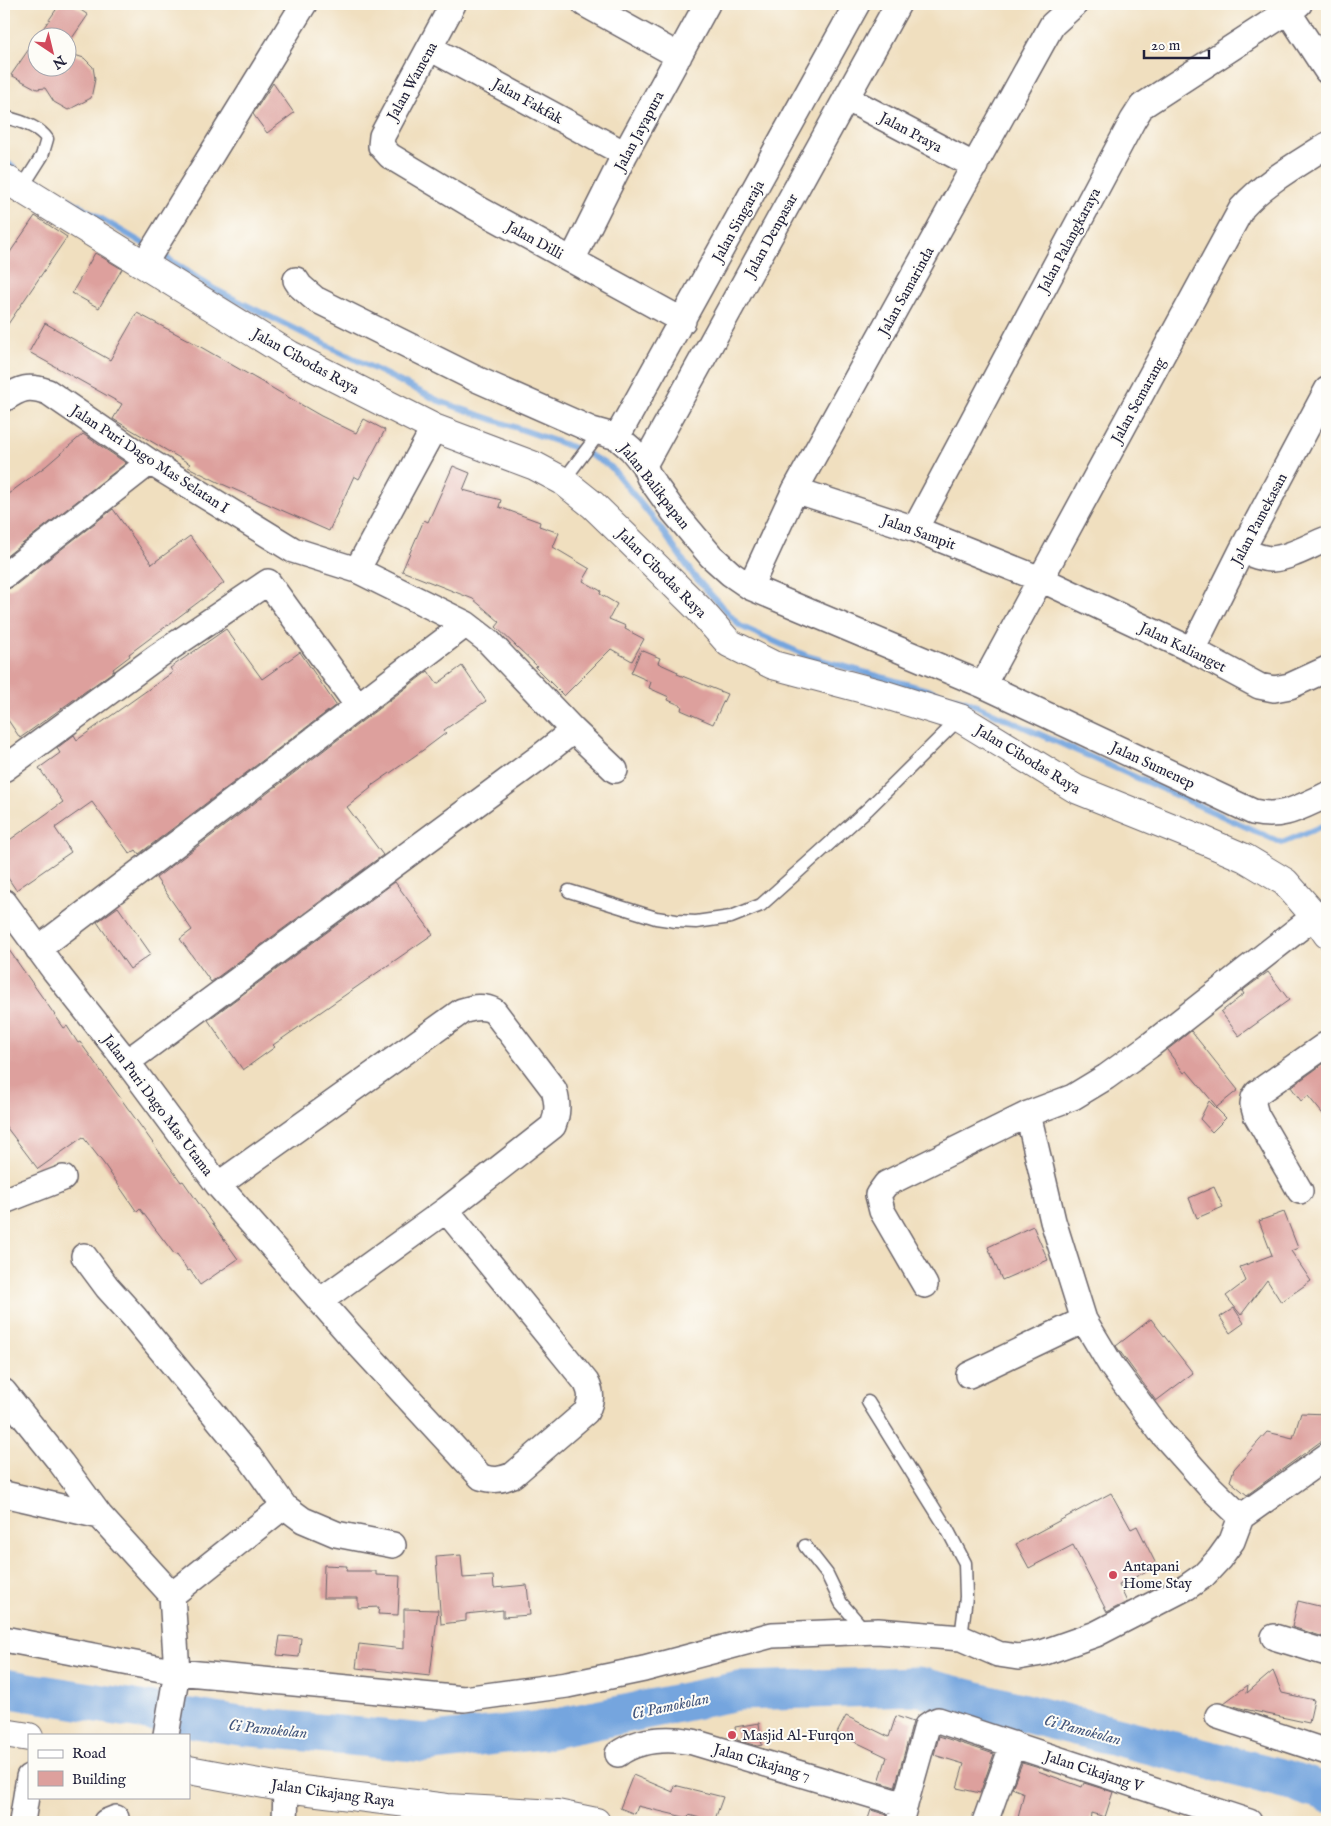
<svg xmlns="http://www.w3.org/2000/svg" width="1331" height="1826" font-family="'IM FELL English',serif">
  <rect width="100%" height="100%" fill="#fdfcf7"/>
  <filter id="ink" filterUnits="userSpaceOnUse"><feTurbulence type="fractalNoise" baseFrequency=".02" numOctaves="2"/><feDisplacementMap in="SourceGraphic" scale="10" xChannelSelector="R" yChannelSelector="G"/><feConvolveMatrix kernelMatrix="1 2 1 2 8 2 1 2 1" color-interpolation-filters="sRGB"/></filter>
  <filter id="wash" filterUnits="userSpaceOnUse"><feTurbulence type="fractalNoise" baseFrequency=".0096" numOctaves="4" result="noise"/><feDisplacementMap in="SourceGraphic" scale="20" xChannelSelector="R" yChannelSelector="G"/><feGaussianBlur stdDeviation="1.12" result="paint"/><feColorMatrix in="noise" values="0 0 0 0 0 0 0 0 0 0 0 0 0 0 0 0 0 1.4 0 .05"/><feComposite in="paint" operator="in"/></filter>
  <g filter="url(#wash)">
    <rect width="100%" height="100%" fill="#f0dfbf"/>
    <g fill="none" stroke-linecap="round" stroke-linejoin="round">
      <path stroke="#74a5de" stroke-width="6" d="M 4,161 L 14,167
        M 38,181 L 149,247
        M 158,252 L 214,289 L 439,401 L 581,450 L 611,467 L 659,526 L 694,576 L 740,626 L 807,656 L 966,701 L 1282,843 L 1327,824"/>
      <path stroke="#74a5de" stroke-width="39" d="M 4,1688 L 240,1726 L 425,1743 L 551,1729 L 738,1691 L 918,1686 L 1288,1780 L 1327,1793"/>
    </g>
    <g id="blocks">
      <path fill="#dda09d" d="M 60,4 L 72,4 L 88,15 L 68,44 L 68,38 L 38,38 L 38,68 L 68,68 L 68,53 L 84,58 L 93,67 L 95,79 L 91,98 L 68,110 L 54,102 L 45,88 L 37,89 L 11,75 Z
        M 273,83 L 294,113 L 267,133 L 253,114 Z
        M 35,216 L 67,237 L 4,330 L 4,261 Z
        M 95,253 L 122,269 L 99,308 L 72,293 Z
        M 137,313 L 192,342 L 321,416 L 356,433 L 364,419 L 385,430 L 359,479 L 354,476 L 329,531 L 222,484 L 188,467 L 190,464 L 113,419 L 122,404 L 29,352 L 45,323 L 110,360 Z
        M 83,434 L 126,463 L 4,558 L 4,497 L 46,466 Z
        M 453,466 L 470,473 L 463,490 L 501,500 L 499,507 L 540,522 L 539,526 L 559,533 L 553,547 L 590,569 L 583,581 L 601,591 L 600,594 L 617,604 L 609,619 L 626,626 L 625,629 L 644,639 L 632,661 L 611,649 L 564,696 L 535,667 L 537,666 L 496,627 L 500,622 L 473,599 L 402,571 L 424,520 L 428,522 Z
        M 113,509 L 152,564 L 190,536 L 224,583 L 129,654 L 130,656 L 113,669 L 114,671 L 20,738 L 4,714 L 4,590 L 13,587 Z
        M 226,629 L 262,679 L 300,652 L 336,705 L 139,854 L 136,850 L 130,854 L 92,802 L 55,828 L 71,852 L 16,890 L 4,872 L 4,844 L 63,802 L 39,768 L 60,753 L 57,748 L 74,735 L 77,740 L 173,672 L 170,668 Z
        M 641,650 L 660,658 L 658,663 L 678,672 L 677,674 L 727,694 L 713,724 L 681,710 L 682,706 L 668,700 L 669,697 L 649,688 L 651,682 L 631,673 Z
        M 462,666 L 486,701 L 444,730 L 446,733 L 426,748 L 370,787 L 371,788 L 347,807 L 383,855 L 211,982 L 180,939 L 192,930 L 156,878 L 428,671 L 437,684 Z
        M 395,882 L 433,934 L 273,1045 L 275,1047 L 243,1070 L 208,1020 Z
        M 118,907 L 151,954 L 130,969 L 97,922 Z
        M 4,943 L 64,1028 L 67,1026 L 78,1043 L 80,1042 L 181,1182 L 183,1181 L 238,1259 L 200,1285 L 190,1270 L 188,1271 L 177,1254 L 175,1255 L 140,1209 L 137,1212 L 104,1164 L 83,1137 L 38,1169 L 4,1124 Z
        M 1268,972 L 1289,1000 L 1239,1036 L 1221,1012 L 1244,994 L 1242,991 Z
        M 1191,1031 L 1238,1090 L 1217,1107 L 1187,1071 L 1184,1073 L 1167,1050 Z
        M 1327,1061 L 1327,1119 L 1308,1096 L 1301,1101 L 1291,1087 Z
        M 1209,1101 L 1226,1118 L 1212,1132 L 1200,1119 Z
        M 1214,1187 L 1223,1207 L 1197,1218 L 1189,1198 Z
        M 1284,1212 L 1298,1248 L 1291,1251 L 1311,1281 L 1281,1302 L 1267,1280 L 1241,1315 L 1226,1296 L 1246,1281 L 1240,1267 L 1272,1255 L 1259,1221 Z
        M 1033,1226 L 1048,1260 L 1002,1280 L 988,1247 Z
        M 1234,1308 L 1244,1323 L 1230,1333 L 1220,1317 Z
        M 1151,1319 L 1193,1373 L 1156,1401 L 1116,1346 Z
        M 1301,1413 L 1327,1414 L 1327,1442 L 1320,1442 L 1247,1495 L 1230,1481 L 1234,1469 L 1267,1432 L 1293,1438 Z
        M 1111,1493 L 1131,1529 L 1137,1526 L 1157,1566 L 1119,1585 L 1127,1602 L 1107,1612 L 1073,1545 L 1029,1568 L 1016,1544 Z
        M 461,1555 L 463,1578 L 493,1576 L 494,1588 L 527,1585 L 530,1615 L 503,1617 L 503,1610 L 466,1614 L 466,1621 L 441,1624 L 436,1557 Z
        M 324,1565 L 347,1566 L 346,1571 L 376,1571 L 376,1575 L 400,1576 L 398,1615 L 378,1614 L 379,1607 L 358,1608 L 358,1598 L 323,1598 Z
        M 1298,1601 L 1327,1608 L 1327,1638 L 1292,1627 Z
        M 404,1609 L 438,1610 L 430,1676 L 356,1668 L 359,1644 L 404,1649 Z
        M 280,1636 L 301,1638 L 299,1657 L 277,1655 Z
        M 1273,1671 L 1282,1693 L 1314,1700 L 1309,1723 L 1244,1709 L 1224,1703 L 1248,1685 L 1247,1693 Z
        M 846,1716 L 889,1737 L 896,1716 L 913,1722 L 895,1787 L 879,1782 L 887,1757 L 837,1733 Z
        M 759,1723 L 762,1745 L 757,1746 L 737,1740 L 735,1727 Z
        M 939,1736 L 994,1754 L 980,1793 L 957,1788 L 964,1764 L 934,1755 Z
        M 1022,1763 L 1039,1768 L 1038,1771 L 1082,1787 L 1084,1783 L 1113,1792 L 1105,1817 L 1091,1813 L 1090,1822 L 1017,1822 L 1024,1793 L 1012,1788 Z
        M 633,1775 L 673,1792 L 674,1785 L 723,1797 L 714,1822 L 689,1815 L 688,1818 L 638,1806 L 635,1814 L 620,1808 Z
        M 871,1810 L 887,1815 L 886,1822 L 867,1822 Z"/>
    </g>
  </g>
  <g filter="url(#ink)">
    <use href="#blocks" fill-opacity="0" stroke="#6a6469" stroke-width="1"/>
    <g fill="none" stroke-linecap="round" stroke-linejoin="round">
      <g stroke="#6a6469" stroke-width="15">
        <path id="service" d="M 4,117 C 17,120 39,126 47,139 L 42,156 L 21,189
          M 563,481 L 600,432
          M 569,891 L 656,918 L 676,921 L 696,922 L 731,917 L 761,905 L 868,809 L 960,718
          M 868,1402 L 947,1529 L 965,1563 L 966,1597 L 961,1638
          M 805,1546 L 827,1574 L 841,1603 L 866,1632"/>
      </g>
      <g stroke="#6a6469" stroke-width="28">
        <path id="minor" d="M 453,4 L 382,136 L 381,146 L 390,156 L 475,207 L 683,321
          M 585,4 L 679,56
          M 1283,4 L 1327,71
          M 430,48 L 625,154
          M 846,98 L 975,166
          M 572,260 L 625,154 L 707,4
          M 144,264 L 304,4
          M 296,280 L 300,286 L 315,299 L 474,378 L 592,430 L 617,437 L 631,449 L 644,465 L 649,477 L 674,512 L 711,556 L 731,574 L 750,587 L 983,685 L 1253,812 C 1283,819 1300,807 1327,795
          M 4,399 C 21,388 28,385 48,392 L 150,462 L 293,550 L 357,570 L 466,624
          M 617,437 L 857,4
          M 644,465 L 898,4
          M 795,490 L 915,529 L 1045,581 L 1192,650 L 1259,686 L 1274,689 L 1290,686 L 1327,669
          M 915,529 L 1133,120 L 1142,106 L 1299,4
          M 1242,550 C 1251,554 1261,559 1272,559 C 1290,558 1311,545 1327,539
          M 357,570 L 434,428
          M 4,576 L 150,462
          M 750,587 L 795,490 L 1052,25 L 1075,4
          M 1192,650 L 1242,550 L 1327,390
          M 983,685 L 1242,208 C 1266,181 1298,164 1327,145
          M 572,729 L 615,770
          M 4,769 L 158,656 L 268,582 L 358,706
          M 4,902 L 54,970 L 127,1062 L 218,1185 L 350,1335 L 481,1477 C 494,1481 501,1480 513,1475 L 586,1412 C 592,1400 592,1393 586,1382 L 446,1210
          M 38,949 L 466,624 L 488,641 L 572,729 L 565,737 L 541,756 L 127,1062
          M 1028,1114 L 1053,1221 L 1084,1320 L 1111,1365 L 1160,1431 L 1211,1488 L 1241,1517 L 1327,1456
          M 218,1185 L 462,1011 C 473,1008 483,1005 494,1011 L 554,1090 C 558,1104 558,1113 553,1126 L 446,1210 L 320,1301
          M 1300,1191 L 1256,1115 L 1253,1104 L 1254,1098 L 1257,1093 L 1327,1044
          M 4,1201 L 63,1178
          M 84,1256 L 107,1287 L 135,1318 L 250,1458 L 284,1506 L 303,1520 L 336,1534 L 393,1545
          M 925,1285 L 882,1211 L 878,1195 L 886,1184 L 1028,1114 L 1073,1097 L 1106,1077 L 1149,1046 L 1315,916
          M 969,1375 L 1084,1320
          M 4,1392 L 61,1463 L 100,1516 L 172,1595 L 177,1672 L 166,1735
          M 4,1494 L 100,1516
          M 172,1595 L 284,1506
          M 1274,1637 L 1327,1653
          M 4,1639 L 177,1672 L 464,1699 L 567,1685 L 644,1669 L 772,1635 L 878,1631 L 961,1638 L 998,1654 L 1018,1657 L 1042,1653 L 1096,1634 L 1187,1587 L 1204,1575 L 1219,1559 L 1232,1541 L 1241,1517
          M 1218,1716 L 1327,1752
          M 618,1754 C 639,1739 668,1738 693,1742 L 905,1805
          M 22,1822 L 29,1777
          M 106,1822 L 116,1818
          M 285,1822 L 286,1788
          M 900,1822 L 927,1726 L 933,1722 L 938,1720 L 1249,1822
          M 985,1822 L 1013,1744"/>
      </g>
      <g stroke="#6a6469" stroke-width="30">
        <path id="tertiary" d="M 4,178 L 290,355 L 434,428 L 535,466 L 563,481 L 593,505 L 628,539 L 699,609 L 729,643 L 773,665 L 886,695 L 960,718 L 1076,789 L 1203,840 L 1245,858 L 1285,882 L 1315,916 L 1327,934"/>
      </g>
      <g stroke="#6a6469" stroke-width="30">
        <path id="secondary" d="M 4,1733 L 29,1737
          M 189,1770 L 286,1788 L 447,1808 L 557,1814 L 596,1822"/>
      </g>
      <use href="#service" stroke="#fff" stroke-width="12"/>
      <use href="#minor" stroke="#fff" stroke-width="25"/>
      <use href="#tertiary" stroke="#fff" stroke-width="28"/>
      <use href="#secondary" stroke="#fff" stroke-width="28"/>
    </g>
  </g>
  <g fill="#d1495b" stroke="#fdfcf7" stroke-width="2">
    <circle cx="1113" cy="1575" r="5"/>
    <circle cx="732" cy="1735" r="5"/>
  </g>
  <g text-anchor="middle" stroke-width="4" stroke-linejoin="round" paint-order="stroke">
    <g font-size="15" fill="#22223b" stroke="#fdfcf7">
      <text transform="translate(412 81) rotate(-61)" y="5">Jalan Wamena</text>
      <text transform="translate(528 101) rotate(29)" y="5">Jalan Fakfak</text>
      <text transform="translate(639 131) rotate(-62)" y="5">Jalan Jayapura</text>
      <text transform="translate(911 132) rotate(28)" y="5">Jalan Praya</text>
      <text transform="translate(738 221) rotate(-61)" y="5">Jalan Singaraja</text>
      <text transform="translate(771 235) rotate(-61)" y="5">Jalan Denpasar</text>
      <text transform="translate(535 240) rotate(29)" y="5">Jalan Dilli</text>
      <text transform="translate(1069 240) rotate(-62)" y="5">Jalan Palangkaraya</text>
      <text transform="translate(906 291) rotate(-61)" y="5">Jalan Samarinda</text>
      <text transform="translate(306 361) rotate(29)" y="5">Jalan Cibodas Raya</text>
      <text transform="translate(1138 400) rotate(-61)" y="5">Jalan Semarang</text>
      <text transform="translate(150 459) rotate(33)" y="5">Jalan Puri Dago Mas Selatan I</text>
      <text transform="translate(655 486) rotate(52)" y="5">Jalan Balikpapan</text>
      <text transform="translate(1259 519) rotate(-62)" y="5">Jalan Pamekasan</text>
      <text transform="translate(919 532) rotate(20)" y="5">Jalan Sampit</text>
      <text transform="translate(662 573) rotate(45)" y="5">Jalan Cibodas Raya</text>
      <text transform="translate(1183 647) rotate(26)" y="5">Jalan Kalianget</text>
      <text transform="translate(1028 759) rotate(31)" y="5">Jalan Cibodas Raya</text>
      <text transform="translate(1153 765) rotate(25)" y="5">Jalan Sumenep</text>
      <text transform="translate(158 1105) rotate(53)" y="5">Jalan Puri Dago Mas Utama</text>
      <text transform="translate(762 1762) rotate(16)" y="5">Jalan Cikajang 7</text>
      <text transform="translate(1094 1771) rotate(18)" y="5">Jalan Cikajang V</text>
      <text transform="translate(333 1793) rotate(8)" y="5">Jalan Cikajang Raya</text>
    </g>
    <g font-size="15" fill="#22223b" stroke="#fdfcf7" text-anchor="start">
      <text x="1123" y="1571">Antapani<tspan x="1123" dy="17">Home Stay</tspan></text>
      <text x="742" y="1740">Masjid Al-Furqon</text>
    </g>
    <g font-size="16" font-style="italic" fill="#43567c" stroke="#fdfcf7">
      <text transform="translate(670 1705) rotate(-12)" y="6">Ci Pamokolan</text>
      <text transform="translate(268 1728) rotate(6)" y="6">Ci Pamokolan</text>
      <text transform="translate(1083 1729) rotate(15)" y="6">Ci Pamokolan</text>
    </g>
  </g>
  <rect width="1331" height="1826" fill="none" stroke="#fdfcf7" stroke-width="20"/>
  <rect x="28" y="1734" width="162" height="65" fill="#fdfcf7" stroke="#a5a5ac"/>
  <rect x="38" y="1750" width="25" height="8" fill="#ffffff" stroke="#a5a5ac"/>
  <text x="72" y="1758" font-size="15" fill="#22223b">Road</text>
  <rect x="38" y="1771" width="25" height="15" fill="#dda09d" stroke="#a5a5ac"/>
  <text x="72" y="1784" font-size="15" fill="#22223b">Building</text>
  <g transform="translate(52 52) rotate(145)"><circle r="24" fill="#fdfcf7" stroke="#a5a5ac"/>
  <path d="M0-4L9 19L0 12L-9 19Z" fill="#d1495b"/>
  <text y="-8" font-size="14" font-weight="bold" text-anchor="middle" fill="#22223b">N</text>
  </g>
  <path d="M1144 50v8h65v-8" fill="none" stroke="#22223b" stroke-width="2.5"/>
  <text x="1151" y="50" font-size="15" fill="#22223b" stroke="#fdfcf7" stroke-width="4" paint-order="stroke">20 m</text>
</svg>
